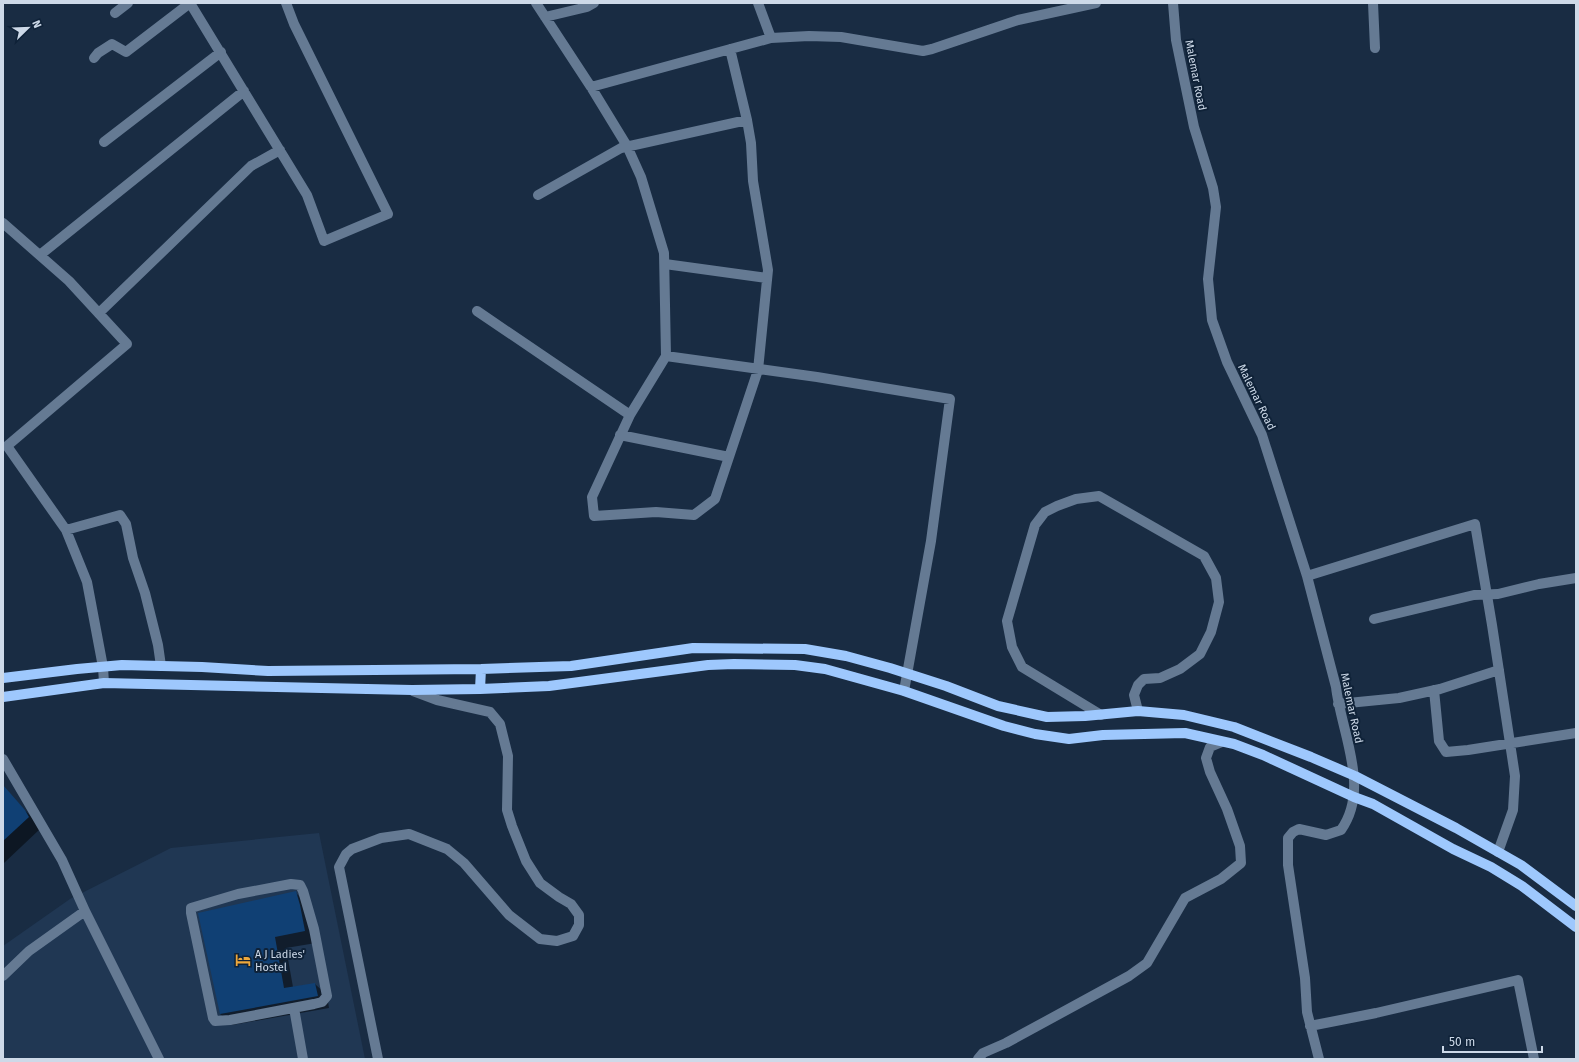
<svg xmlns="http://www.w3.org/2000/svg" width="1579" height="1062" font-family="'Fira Sans',sans-serif">
  <rect width="100%" height="100%" fill="#192c43"/>
  <path fill="#203753" d="M 319,833 L 365,1059 L 3,1059 L 3,946 L 70,899 L 171,848 Z"/>
  <path fill="#0007" d="M 3,787 L 37,823 L 40,829 L 3,864 Z
    M 295,892 L 307,904 L 316,943 L 286,948 L 293,987 L 315,984 L 327,995 L 329,1008 L 232,1025 L 220,1014 Z"/>
  <path fill="#104074" d="M 3,785 L 25,810 L 29,817 L 3,841 Z
    M 296,891 L 300,905 L 305,931 L 275,937 L 284,988 L 315,983 L 318,996 L 220,1014 L 198,913 Z"/>
  <g fill="none" stroke-linecap="round" stroke-linejoin="round">
    <path stroke="#657a93" stroke-width="10" d="M 190,3 L 307,195 L 324,241 L 388,214 L 294,24 L 286,3
      M 536,3 L 591,87 L 627,146 L 641,177 L 664,253 L 666,356
      M 758,3 L 771,38
      M 1173,3 L 1176,40 L 1194,127 L 1213,188 L 1216,207 L 1208,279 L 1212,320 L 1227,362 L 1262,435 L 1307,576 L 1336,687 C 1341,732 1371,788 1341,830 L 1326,835 L 1299,829 L 1293,832 L 1288,838 L 1288,865 L 1305,978 L 1307,1012 L 1319,1059
      M 1373,3 L 1375,48
      M 115,13 L 128,3
      M 545,17 L 587,7 L 594,3
      M 730,49 L 747,120
      M 94,58 L 98,53 L 112,44 L 126,52 L 190,3
      M 591,87 L 771,38 L 809,36 L 841,37 L 923,51 L 932,49 L 1018,20 L 1096,3
      M 104,142 L 221,52
      M 538,195 L 621,148 L 747,120 L 751,143 L 753,181 L 768,270 L 758,370 L 715,499 L 694,515 L 656,512 L 594,516 L 592,497 L 630,415
      M 3,223 L 69,281 L 127,344 L 7,446 L 66,530 L 87,582 L 103,667 L 104,683
      M 40,255 L 244,91
      M 665,264 L 767,278
      M 477,311 L 630,415 L 666,356 L 817,377 L 950,399 L 931,541 L 904,691
      M 99,313 L 251,166 L 280,150
      M 620,435 L 729,457
      M 66,530 L 120,515 L 126,524 L 133,558 L 145,593 L 158,645 L 161,666
      M 1307,576 L 1475,524 L 1492,625 L 1515,776 L 1513,810 L 1498,852
      M 1374,619 L 1474,595 L 1498,594 L 1539,584 L 1576,578
      M 1434,690 L 1439,741 L 1446,752 L 1468,750 L 1576,733
      M 1338,704 L 1399,698 L 1440,689 L 1499,670
      M 1101,715 L 1022,667 L 1012,647 L 1007,621 L 1035,525 L 1045,512 L 1057,506 L 1076,499 L 1099,496 L 1204,556 L 1216,578 L 1219,602 L 1211,632 L 1200,654 L 1180,669 L 1160,678 L 1144,679 L 1138,685 L 1134,695 L 1138,711
      M 3,759 L 62,860 L 85,911
      M 291,884 L 300,885 L 303,891 L 314,929 L 327,996 L 322,1002 L 314,1004 L 230,1020 L 215,1021 L 213,1018 L 191,913 L 191,908 L 238,894 Z
      M 3,976 L 29,951 L 85,911 L 159,1059
      M 294,1008 L 303,1059
      M 1310,1026 L 1376,1013 L 1518,980 L 1534,1059
      M 378,1059 L 339,867 L 346,854 L 352,849 L 381,838 L 409,834 L 447,849 L 464,863 L 509,915 L 540,939 L 557,941 L 573,936 L 579,925 L 579,915 L 571,904 L 559,897 L 540,883 L 526,861 L 512,826 L 507,810 L 508,756 L 500,724 L 490,712 L 437,700 L 413,691
      M 978,1059 L 983,1053 L 1006,1043 L 1129,976 L 1147,963 L 1185,898 L 1221,879 L 1241,863 L 1240,846 L 1227,809 L 1210,772 L 1206,758 L 1210,747 L 1222,742"/>
    <path stroke="#9ec8fd" stroke-width="10" d="M 3,678 L 77,669 L 122,665 L 202,667 L 268,671 L 481,669 L 571,666 L 693,648 L 805,649 L 846,656 L 890,668 L 946,686 L 998,706 L 1047,717 L 1085,716 L 1138,711 L 1184,715 L 1234,727 L 1311,757 L 1355,776 L 1456,828 L 1521,865 L 1576,906
      M 480,689 L 481,669
      M 3,697 L 104,683 L 412,690 L 480,689 L 549,686 L 708,665 L 734,664 L 795,665 L 825,669 L 904,691 L 1004,726 L 1035,734 L 1069,739 L 1103,735 L 1185,733 L 1234,744 L 1263,755 L 1354,797 L 1373,804 L 1453,849 L 1491,867 L 1522,886 L 1576,927"/>
  </g>
  <defs>
    <g id="hotel-bare" transform="scale(1.2)"><path d="M-6-4.5h1.5V1H6V5H4.5V3h-9V5H-6ZM-4 0a1.8 1.8 0 1 1 3.6 0ZM.5 0V-2.5h3Q6-2.5 6 0Z" fill="#eda83c" stroke="#0f2238" stroke-width="2.5" paint-order="stroke"/></g>
  </defs>
  <g fill-rule="evenodd">
    <use href="#hotel-bare" x="243" y="960"/>
  </g>
  <g text-anchor="middle" stroke-width="4" stroke-linejoin="round" paint-order="stroke">
    <g font-size="11" fill="#cdd9e8" stroke="#0f2238">
      <text transform="translate(1196 75) rotate(79)" y="4">Malemar Road</text>
      <text transform="translate(1257 397) rotate(64)" y="4">Malemar Road</text>
      <text transform="translate(1352 708) rotate(78)" y="4">Malemar Road</text>
    </g>
    <g font-size="11" fill="#cdd9e8" stroke="#0f2238" text-anchor="start">
      <text x="255" y="958">A J Ladies'<tspan x="255" dy="13">Hostel</tspan></text>
    </g>
  </g>
  <rect width="1579" height="1062" fill="none" stroke="#cdd9e8" stroke-width="8"/>
  <g transform="translate(28 28) rotate(67)" stroke="#0f2238" stroke-width="3" paint-order="stroke">
  <path d="M0-3L7 15L0 10L-7 15Z" fill="#cdd9e8"/>
  <text y="-6" font-size="11" font-weight="bold" text-anchor="middle" fill="#cdd9e8">N</text>
  </g>
  <path d="M1443 1046v6h99v-6" fill="none" stroke="#cdd9e8" stroke-width="2"/>
  <text x="1449" y="1046" font-size="12" fill="#cdd9e8" stroke="#0f2238" stroke-width="3" paint-order="stroke">50 m</text>
</svg>
